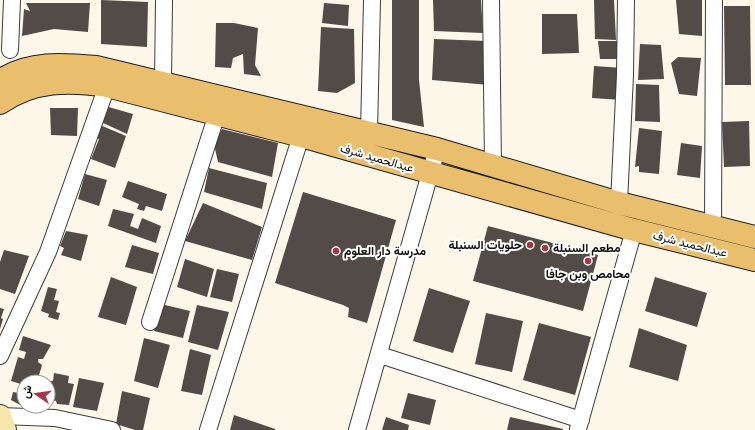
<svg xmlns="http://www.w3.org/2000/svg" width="755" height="430" font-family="Georgia,Vazirmatn,serif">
  <rect width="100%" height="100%" fill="#fdf7ea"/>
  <path fill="#524b48" d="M 101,0 L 148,2 L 147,47 L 101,44 Z
    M 392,0 L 419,0 L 419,80 L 424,127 L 392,120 Z
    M 433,0 L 481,0 L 483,33 L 434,31 Z
    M 594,0 L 614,0 L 616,40 L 595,39 Z
    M 676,0 L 702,0 L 702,36 L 679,34 Z
    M 26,3 L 90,3 L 88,32 L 54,29 L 22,36 L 24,9 L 30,11 Z
    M 324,3 L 349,5 L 348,26 L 322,23 Z
    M 724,6 L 750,6 L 751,85 L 725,85 Z
    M 542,14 L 577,14 L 579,53 L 542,54 Z
    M 216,23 L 234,23 L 258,28 L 255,65 L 261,76 L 244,74 L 243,54 L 233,58 L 231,68 L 215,67 Z
    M 321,27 L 354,29 L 355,83 L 337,93 L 318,91 Z
    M 434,39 L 487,41 L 489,85 L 432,80 Z
    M 598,41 L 618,41 L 618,59 L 600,59 Z
    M 640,44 L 661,45 L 664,79 L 638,80 Z
    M 678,57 L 701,58 L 697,96 L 679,94 L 671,63 Z
    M 594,66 L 623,68 L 622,100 L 592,98 Z
    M 636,84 L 659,85 L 660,122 L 635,121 Z
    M 105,106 L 133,114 L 127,134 L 101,122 Z
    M 50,108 L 78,108 L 77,136 L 51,135 Z
    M 749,121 L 750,166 L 724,167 L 722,122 Z
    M 100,125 L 126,136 L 115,168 L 91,159 L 99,139 L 96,138 Z
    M 639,128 L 662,131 L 659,174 L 639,172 L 639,166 L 635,167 Z
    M 222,129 L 278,143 L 272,177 L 218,162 L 214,144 Z
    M 681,143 L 702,146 L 700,178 L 677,175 Z
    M 209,168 L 267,183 L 262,209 L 204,192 Z
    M 85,174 L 107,180 L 99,206 L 78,199 Z
    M 128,181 L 167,194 L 162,211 L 146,206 L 144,211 L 137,209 L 139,204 L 122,197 Z
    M 303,192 L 396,220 L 367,323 L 348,317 L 349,308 L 343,305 L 275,283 Z
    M 203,203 L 262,227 L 252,260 L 185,241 Z
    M 113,209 L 134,214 L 130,226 L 138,229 L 142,218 L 161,226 L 156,243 L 108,226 Z
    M 488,226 L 598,255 L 583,311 L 473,281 Z
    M 66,231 L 88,235 L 81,261 L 61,255 L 64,248 L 60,246 Z
    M 132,245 L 159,253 L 153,274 L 125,267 Z
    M 4,250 L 29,256 L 15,294 L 0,289 L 0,262 Z
    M 185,259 L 214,269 L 207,297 L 177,287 Z
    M 217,269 L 239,274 L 232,302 L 210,297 Z
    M 111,277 L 137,287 L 126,325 L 98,317 Z
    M 655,277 L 707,293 L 697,327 L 645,311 Z
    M 48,287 L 57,289 L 54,300 L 59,301 L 56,312 L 60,313 L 58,320 L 48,317 L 49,314 L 41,311 Z
    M 429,288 L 470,301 L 453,353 L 413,341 Z
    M 161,304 L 190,311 L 183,338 L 154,331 Z
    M 197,305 L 229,312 L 218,350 L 188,342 Z
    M 0,308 L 4,309 L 1,318 L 3,319 L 0,329 Z
    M 486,313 L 523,321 L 512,372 L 475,364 Z
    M 539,323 L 591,337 L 575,395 L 523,380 Z
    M 639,328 L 687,345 L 678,381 L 629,367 Z
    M 23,336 L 51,345 L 43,359 L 38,359 L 38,362 L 42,365 L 37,382 L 24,382 L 24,385 L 11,381 L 18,357 L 24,359 L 26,352 L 19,350 Z
    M 144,338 L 170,345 L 158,388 L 134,381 Z
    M 190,349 L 211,355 L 202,395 L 181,391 Z
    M 54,373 L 69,376 L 68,383 L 74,384 L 69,405 L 57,404 L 56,401 L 48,399 L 51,389 L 50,381 L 53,381 Z
    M 79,378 L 104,383 L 97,411 L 73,407 Z
    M 122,391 L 150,398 L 143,430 L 135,430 L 116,424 Z
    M 13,392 L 24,394 L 24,407 L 11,400 Z
    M 408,393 L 436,400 L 430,425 L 401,418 Z
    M 234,415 L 275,429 L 275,430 L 230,430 Z
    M 386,417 L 409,425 L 408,430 L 382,430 Z
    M 510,417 L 563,429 L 563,430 L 507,430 Z"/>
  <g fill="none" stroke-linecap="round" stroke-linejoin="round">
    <g stroke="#3d3d3d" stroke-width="18">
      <path id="street" d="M 491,0 L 493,165
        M 10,50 L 12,0
        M 163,82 L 164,0
        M 369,132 L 372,0
        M 619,203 L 625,75 L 626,0
        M 713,226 L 714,0
        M 150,322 L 217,114
        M 380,355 L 581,420
        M 0,356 L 48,252 L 107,86
        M 0,416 L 55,418 L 112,430
        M 578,429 L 634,230
        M 208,430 L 301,136
        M 357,430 L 437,149"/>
    </g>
    <g stroke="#2c2c2c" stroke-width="24">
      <path id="secondary" d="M 0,416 L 5,430"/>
    </g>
    <g stroke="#1b1b1b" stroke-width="24">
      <path id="primary" d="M 0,81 C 28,61 64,64 96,67 L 437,149 L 619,203 L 755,237
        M 0,103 C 33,80 69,80 107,86 L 301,136 L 634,230 L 755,260"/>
    </g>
    <use href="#street" stroke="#fff" stroke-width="16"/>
    <use href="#secondary" stroke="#f6e6ac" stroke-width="22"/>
    <use href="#primary" stroke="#e9bf6e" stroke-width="22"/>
  </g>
  <g fill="#a34" stroke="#fff" stroke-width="1.5">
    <circle cx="530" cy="245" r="4"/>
    <circle cx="545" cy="248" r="4"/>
    <circle cx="336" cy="251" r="4"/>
    <circle cx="588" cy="261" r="4"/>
  </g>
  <g text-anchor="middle" stroke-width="4" stroke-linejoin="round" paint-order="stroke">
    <g font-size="12" fill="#0a0a0a" stroke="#fff">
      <text transform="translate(377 158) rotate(16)" y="4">عبدالحميد شرف</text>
      <text transform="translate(690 244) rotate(14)" y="4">عبدالحميد شرف</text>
    </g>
    <g font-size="12" font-weight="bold" fill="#0a0a0a" stroke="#fff" text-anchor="start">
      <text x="522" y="249" text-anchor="end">حلويات السنبلة</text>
      <text x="553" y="252">مطعم السنبلة</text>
      <text x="344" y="255">مدرسة دار العلوم</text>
      <text x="588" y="278" text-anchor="middle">محامص وبن جافا</text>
    </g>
  </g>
  <g transform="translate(36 394) rotate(283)"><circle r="19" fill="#ffffff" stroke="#9d9d9d"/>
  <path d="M0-3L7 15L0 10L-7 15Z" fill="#aa3344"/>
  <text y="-6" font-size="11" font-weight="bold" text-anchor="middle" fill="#0a0a0a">ش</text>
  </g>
</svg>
